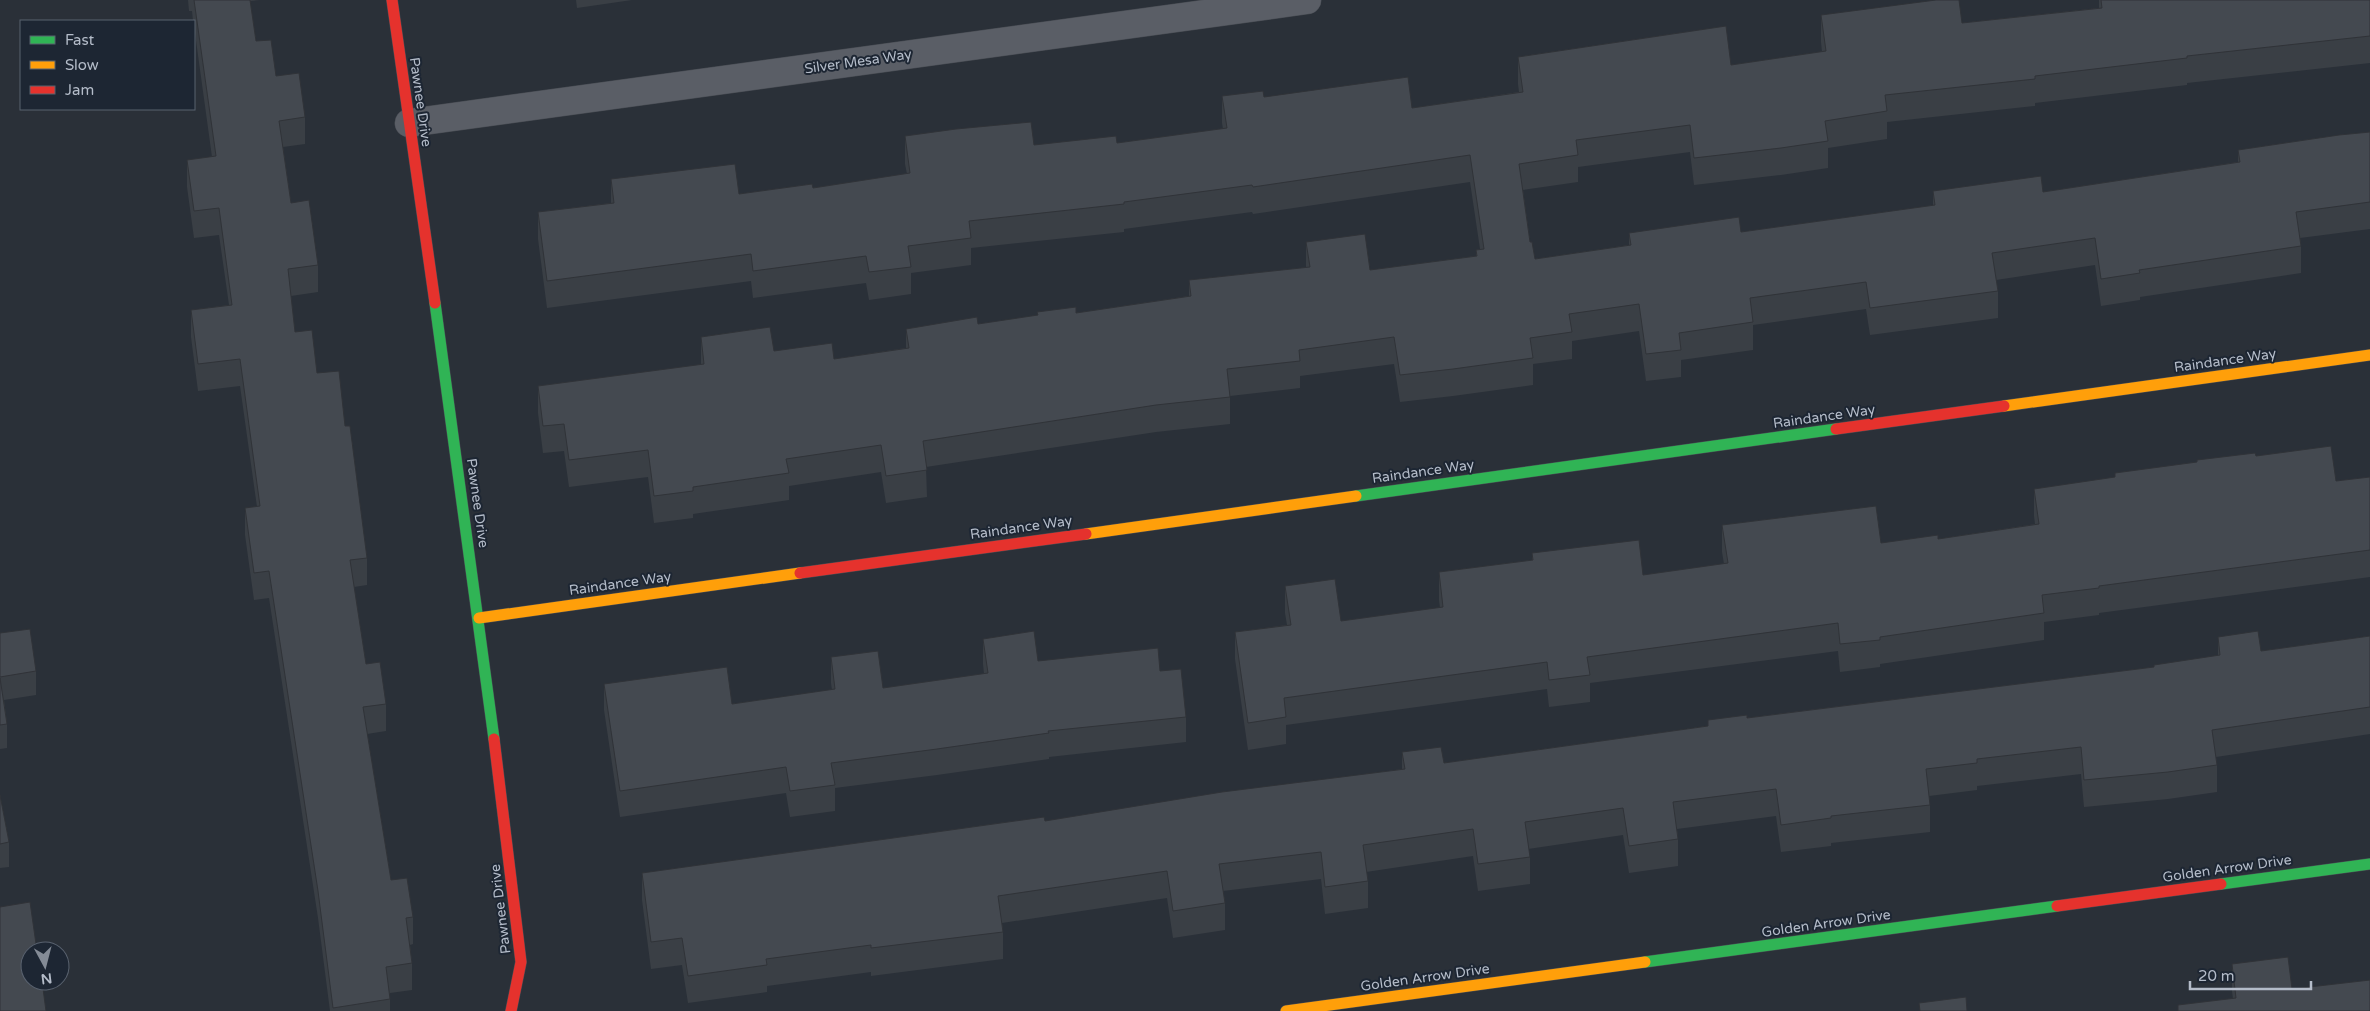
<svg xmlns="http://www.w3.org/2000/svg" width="2370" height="1011" font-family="'Varela Round',sans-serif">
  <rect width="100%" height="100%" fill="#2a3038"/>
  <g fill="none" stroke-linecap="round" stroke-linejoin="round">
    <g stroke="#484c53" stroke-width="29">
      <path id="street" d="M 409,123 L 1307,0"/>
    </g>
    <g stroke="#484c53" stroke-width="12">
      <path id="fast" d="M 435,303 L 494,739
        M 1356,496 L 1836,429
        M 2221,884 L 2370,864
        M 1645,962 L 2057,906"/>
    </g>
    <g stroke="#484c53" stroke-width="12">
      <path id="slow" d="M 2004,406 L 2370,355
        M 1086,534 L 1356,496
        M 479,618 L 800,573
        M 1286,1011 L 1645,962"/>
    </g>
    <g stroke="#484c53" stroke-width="12">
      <path id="jam" d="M 392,0 L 435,303
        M 1836,429 L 2004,406
        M 800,573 L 1086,534
        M 494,739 L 521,962 L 511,1011
        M 2057,906 L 2221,884"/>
    </g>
    <use href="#street" stroke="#5a5e66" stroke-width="28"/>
    <use href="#fast" stroke="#30b455" stroke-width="11"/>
    <use href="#slow" stroke="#ff9f0a" stroke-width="11"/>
    <use href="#jam" stroke="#e5322d" stroke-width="11"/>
  </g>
  <path fill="#3a3f45" d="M 188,0 L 260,0 L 250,1 L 256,41 L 276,76 L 305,117 L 305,144 L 283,147 L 291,203 L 318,265 L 318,292 L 291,296 L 295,332 L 345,426 L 367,558 L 367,585 L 354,587 L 366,664 L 386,704 L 386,731 L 367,734 L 391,880 L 413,917 L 413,944 L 410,945 L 412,963 L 412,990 L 390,993 L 390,1011 L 330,1011 L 318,918 L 269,598 L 254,600 L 245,535 L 245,508 L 257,507 L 240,386 L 198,391 L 191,337 L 191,310 L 229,305 L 219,235 L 194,238 L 187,187 L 187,160 L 212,157 L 194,26 L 194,21 L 193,21 L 192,11 L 189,11 Z
    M 576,0 L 632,0 L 577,8 Z
    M 2099,0 L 2370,0 L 2370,63 L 2187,83 L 2187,85 L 2035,103 L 2035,106 L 1887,122 L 1887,139 L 1828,148 L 1828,168 L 1781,175 L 1694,185 L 1690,152 L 1578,167 L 1578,182 L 1523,190 L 1530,242 L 1535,259 L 1629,245 L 1629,233 L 1741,232 L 1933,206 L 1933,191 L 2043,192 L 2238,162 L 2238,150 L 2370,132 L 2370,229 L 2300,238 L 2301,246 L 2301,273 L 2140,297 L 2140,300 L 2101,306 L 2095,265 L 1996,280 L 1998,291 L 1998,318 L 1870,335 L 1866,309 L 1753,325 L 1753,350 L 1681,360 L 1681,377 L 1646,381 L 1639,331 L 1572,341 L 1572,359 L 1533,364 L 1533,385 L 1453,396 L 1400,402 L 1394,364 L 1300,376 L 1300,388 L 1230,396 L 1230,424 L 1156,432 L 926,467 L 927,497 L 886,503 L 881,472 L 789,486 L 789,500 L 693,514 L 693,518 L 654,523 L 648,477 L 569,487 L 564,451 L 543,453 L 538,413 L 538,386 L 701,365 L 701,337 L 774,351 L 834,359 L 906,348 L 906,329 L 978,324 L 1076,313 L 1189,296 L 1189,280 L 1306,268 L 1306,242 L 1370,270 L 1476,256 L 1476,250 L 1480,249 L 1470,182 L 1253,214 L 1252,212 L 1124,229 L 1124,232 L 971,248 L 971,265 L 911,273 L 911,294 L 869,300 L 866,283 L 753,298 L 751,281 L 547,308 L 538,239 L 538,212 L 611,203 L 611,179 L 739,194 L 813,188 L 907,174 L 905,164 L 905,136 L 1034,145 L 1117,143 L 1223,129 L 1222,123 L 1222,96 L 1264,97 L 1412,108 L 1519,92 L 1518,84 L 1518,57 L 1731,65 L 1822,52 L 1821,42 L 1821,15 L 1962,23 L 2099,8 Z
    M 2256,456 L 2336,481 L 2370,477 L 2370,577 L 2099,613 L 2099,615 L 2044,622 L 2044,640 L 1880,664 L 1880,667 L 1840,672 L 1838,651 L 1590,683 L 1590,702 L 1549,707 L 1547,689 L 1286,725 L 1286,744 L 1248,750 L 1235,659 L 1235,632 L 1287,625 L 1285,613 L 1285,586 L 1341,621 L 1440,608 L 1439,600 L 1439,572 L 1532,560 L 1532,553 L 1643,575 L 1724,564 L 1722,552 L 1722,525 L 1881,543 L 1938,539 L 2035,524 L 2034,516 L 2034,489 L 2115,478 L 2115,473 Z
    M 0,633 L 36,671 L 36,695 L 4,700 L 7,724 L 7,748 L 0,749 Z
    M 2370,636 L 2370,734 L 2216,757 L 2217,765 L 2217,792 L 2168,799 L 2084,807 L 2081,774 L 1977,786 L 1977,790 L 1929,796 L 1930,805 L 1930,832 L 1831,843 L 1831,846 L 1781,852 L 1776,816 L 1677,829 L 1678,839 L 1678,866 L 1629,873 L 1623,835 L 1528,849 L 1530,857 L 1530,884 L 1478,891 L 1473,856 L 1366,872 L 1368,881 L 1368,908 L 1325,914 L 1321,879 L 1223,891 L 1225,903 L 1225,930 L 1173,938 L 1167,898 L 1002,923 L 1003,932 L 1003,959 L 871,976 L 871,972 L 767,986 L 767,992 L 688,1003 L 682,965 L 651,969 L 642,900 L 642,873 L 1045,821 L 1402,769 L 1402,752 L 1444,763 L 1708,726 L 1708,720 L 1747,718 L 2154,667 L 2218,656 L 2218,637 L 2261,651 Z
    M 983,639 L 1038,661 L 1160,671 L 1186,717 L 1186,742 L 1049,757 L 1049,759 L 937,775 L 835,788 L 835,811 L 790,817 L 786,793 L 620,817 L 604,710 L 604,684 L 732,704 L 832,690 L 831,683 L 831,657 L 883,688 L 984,674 L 983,664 Z
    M 0,795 L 9,842 L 9,867 L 0,868 Z
    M 2232,964 L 2292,989 L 2370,1011 L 2178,1011 L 2178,1005 L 2233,999 L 2232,991 Z"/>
  <path fill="#444950" stroke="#303338" d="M 194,0 L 250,0 L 256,41 L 271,40 L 276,76 L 299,73 L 305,117 L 279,121 L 291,203 L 309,200 L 318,265 L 288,269 L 295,332 L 312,330 L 317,373 L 339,371 L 345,426 L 350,426 L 367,558 L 350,560 L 366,664 L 380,662 L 386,704 L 363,707 L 391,880 L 407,878 L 413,917 L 406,918 L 412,963 L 386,967 L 390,999 L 333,1008 L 318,891 L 269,571 L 254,573 L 245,508 L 260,506 L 240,359 L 198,364 L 191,310 L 232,305 L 219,208 L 194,211 L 187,160 L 216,156 Z
    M 1936,0 L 1959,0 L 1962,23 L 2102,8 L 2101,0 L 2370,0 L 2370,36 L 2187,56 L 2187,58 L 2035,76 L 2035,79 L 1885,95 L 1887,111 L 1825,121 L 1828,141 L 1781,148 L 1694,158 L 1690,125 L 1576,140 L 1578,155 L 1519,164 L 1530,242 L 1532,242 L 1535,259 L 1631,245 L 1629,233 L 1739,217 L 1741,232 L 1935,205 L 1933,191 L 2041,176 L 2043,192 L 2240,162 L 2238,150 L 2339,135 L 2370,132 L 2370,202 L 2296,212 L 2301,246 L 2139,270 L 2140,273 L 2101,279 L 2095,238 L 1992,253 L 1998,291 L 1870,308 L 1866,282 L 1750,298 L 1753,322 L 1679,333 L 1681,350 L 1646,354 L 1639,304 L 1569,314 L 1572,332 L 1530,338 L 1533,358 L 1453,369 L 1400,375 L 1394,337 L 1299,350 L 1300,361 L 1227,369 L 1230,397 L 1156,405 L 923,441 L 927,470 L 886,476 L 881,445 L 786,459 L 789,473 L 693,487 L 693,491 L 654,496 L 648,450 L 569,460 L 564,424 L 543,426 L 538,386 L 704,364 L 701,337 L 770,327 L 774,351 L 832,343 L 834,359 L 909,348 L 906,329 L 977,317 L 978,324 L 1038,315 L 1037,312 L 1076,307 L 1076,313 L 1191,296 L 1189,280 L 1310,267 L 1306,242 L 1365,234 L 1370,270 L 1477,256 L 1476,250 L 1484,249 L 1470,155 L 1253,187 L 1252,185 L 1124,202 L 1124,204 L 969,221 L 971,238 L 908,246 L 911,267 L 869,272 L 866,256 L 753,271 L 751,254 L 547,281 L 538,212 L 614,203 L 611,179 L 735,164 L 739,194 L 812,184 L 813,188 L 910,173 L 905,136 L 956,129 L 1031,122 L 1034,145 L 1116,136 L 1117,143 L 1227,128 L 1222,96 L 1263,91 L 1264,97 L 1408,77 L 1412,108 L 1523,92 L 1518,57 L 1726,26 L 1731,65 L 1826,51 L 1821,15 Z
    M 2331,446 L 2336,481 L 2370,477 L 2370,550 L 2099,586 L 2099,588 L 2042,595 L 2044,613 L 1880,637 L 1880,640 L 1840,644 L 1838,623 L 1587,657 L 1590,675 L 1549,680 L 1547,662 L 1284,698 L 1286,717 L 1248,723 L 1235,632 L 1291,625 L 1285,586 L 1335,579 L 1341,621 L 1443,607 L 1439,572 L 1533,560 L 1532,553 L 1639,540 L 1643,575 L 1728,563 L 1722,525 L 1876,506 L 1881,543 L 1938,535 L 1938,539 L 2039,524 L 2034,489 L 2115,477 L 2115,473 L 2197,462 L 2197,460 L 2255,453 L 2256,456 Z
    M 30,629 L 36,671 L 0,677 L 0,633 Z
    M 1034,631 L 1038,661 L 1158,648 L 1160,671 L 1181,669 L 1186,717 L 1048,731 L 1049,733 L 937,749 L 831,763 L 835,785 L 790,791 L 786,767 L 620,791 L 604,684 L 727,667 L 732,704 L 835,689 L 831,657 L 878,651 L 883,688 L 988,673 L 983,639 Z
    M 2258,631 L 2261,651 L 2370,636 L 2370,707 L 2212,730 L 2217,765 L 2168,772 L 2084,780 L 2081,747 L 1977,759 L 1977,763 L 1926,769 L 1930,805 L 1831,816 L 1831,818 L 1781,825 L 1776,789 L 1673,802 L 1678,839 L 1629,846 L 1623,808 L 1525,822 L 1530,857 L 1478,864 L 1473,829 L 1363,845 L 1368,881 L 1325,887 L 1321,852 L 1219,864 L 1225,903 L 1173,911 L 1167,871 L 998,896 L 1003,932 L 871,948 L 871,945 L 766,959 L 767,965 L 688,976 L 682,938 L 651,942 L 642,873 L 1044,817 L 1045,821 L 1222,792 L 1405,769 L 1402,752 L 1441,747 L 1444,763 L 1708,726 L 1708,720 L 1747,715 L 1747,718 L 2154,667 L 2154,665 L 2220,655 L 2218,637 Z
    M 0,678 L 7,724 L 0,725 Z
    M 0,795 L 9,842 L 0,844 Z
    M 30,902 L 37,951 L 30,951 L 30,981 L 42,981 L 46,1011 L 0,1011 L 0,907 Z
    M 2288,957 L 2292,989 L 2370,980 L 2370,1011 L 2178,1011 L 2178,1005 L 2236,998 L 2232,964 Z
    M 1966,997 L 1967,1011 L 1920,1011 L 1919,1003 Z"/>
  <g text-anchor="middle" stroke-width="4" stroke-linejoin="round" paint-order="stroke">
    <g font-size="14" fill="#b4bcc9" stroke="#1d2633">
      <text transform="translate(858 61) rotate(-8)" y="5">Silver Mesa Way</text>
      <text transform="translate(421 102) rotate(82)" y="5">Pawnee Drive</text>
      <text transform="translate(2225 360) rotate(-8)" y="5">Raindance Way</text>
      <text transform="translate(1824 416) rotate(-8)" y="5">Raindance Way</text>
      <text transform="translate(1423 471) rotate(-8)" y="5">Raindance Way</text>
      <text transform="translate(478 503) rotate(82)" y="5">Pawnee Drive</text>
      <text transform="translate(1021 527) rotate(-8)" y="5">Raindance Way</text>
      <text transform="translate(620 583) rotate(-8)" y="5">Raindance Way</text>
      <text transform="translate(2227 868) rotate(-8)" y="5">Golden Arrow Drive</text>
      <text transform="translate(500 909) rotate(-97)" y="5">Pawnee Drive</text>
      <text transform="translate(1826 923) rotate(-8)" y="5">Golden Arrow Drive</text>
      <text transform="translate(1425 977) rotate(-8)" y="5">Golden Arrow Drive</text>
    </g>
  </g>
  <rect x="20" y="20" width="175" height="90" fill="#1d2633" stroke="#59626f"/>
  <rect x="30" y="36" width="25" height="8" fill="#30b455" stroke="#59626f"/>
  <text x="65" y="45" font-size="15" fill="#b4bcc9">Fast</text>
  <rect x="30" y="61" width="25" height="8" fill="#ff9f0a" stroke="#59626f"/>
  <text x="65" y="70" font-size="15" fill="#b4bcc9">Slow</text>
  <rect x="30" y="86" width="25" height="8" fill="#e5322d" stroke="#59626f"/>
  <text x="65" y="95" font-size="15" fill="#b4bcc9">Jam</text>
  <g transform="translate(45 966) rotate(173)"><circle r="24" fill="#1d2633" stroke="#59626f"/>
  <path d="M0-4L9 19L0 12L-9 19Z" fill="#848b96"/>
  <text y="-8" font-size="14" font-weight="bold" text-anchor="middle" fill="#b4bcc9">N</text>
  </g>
  <path d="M2190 981v8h121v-8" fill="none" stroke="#b4bcc9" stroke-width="2.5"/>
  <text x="2198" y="981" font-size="15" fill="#b4bcc9" stroke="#1d2633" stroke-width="4" paint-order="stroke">20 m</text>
</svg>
